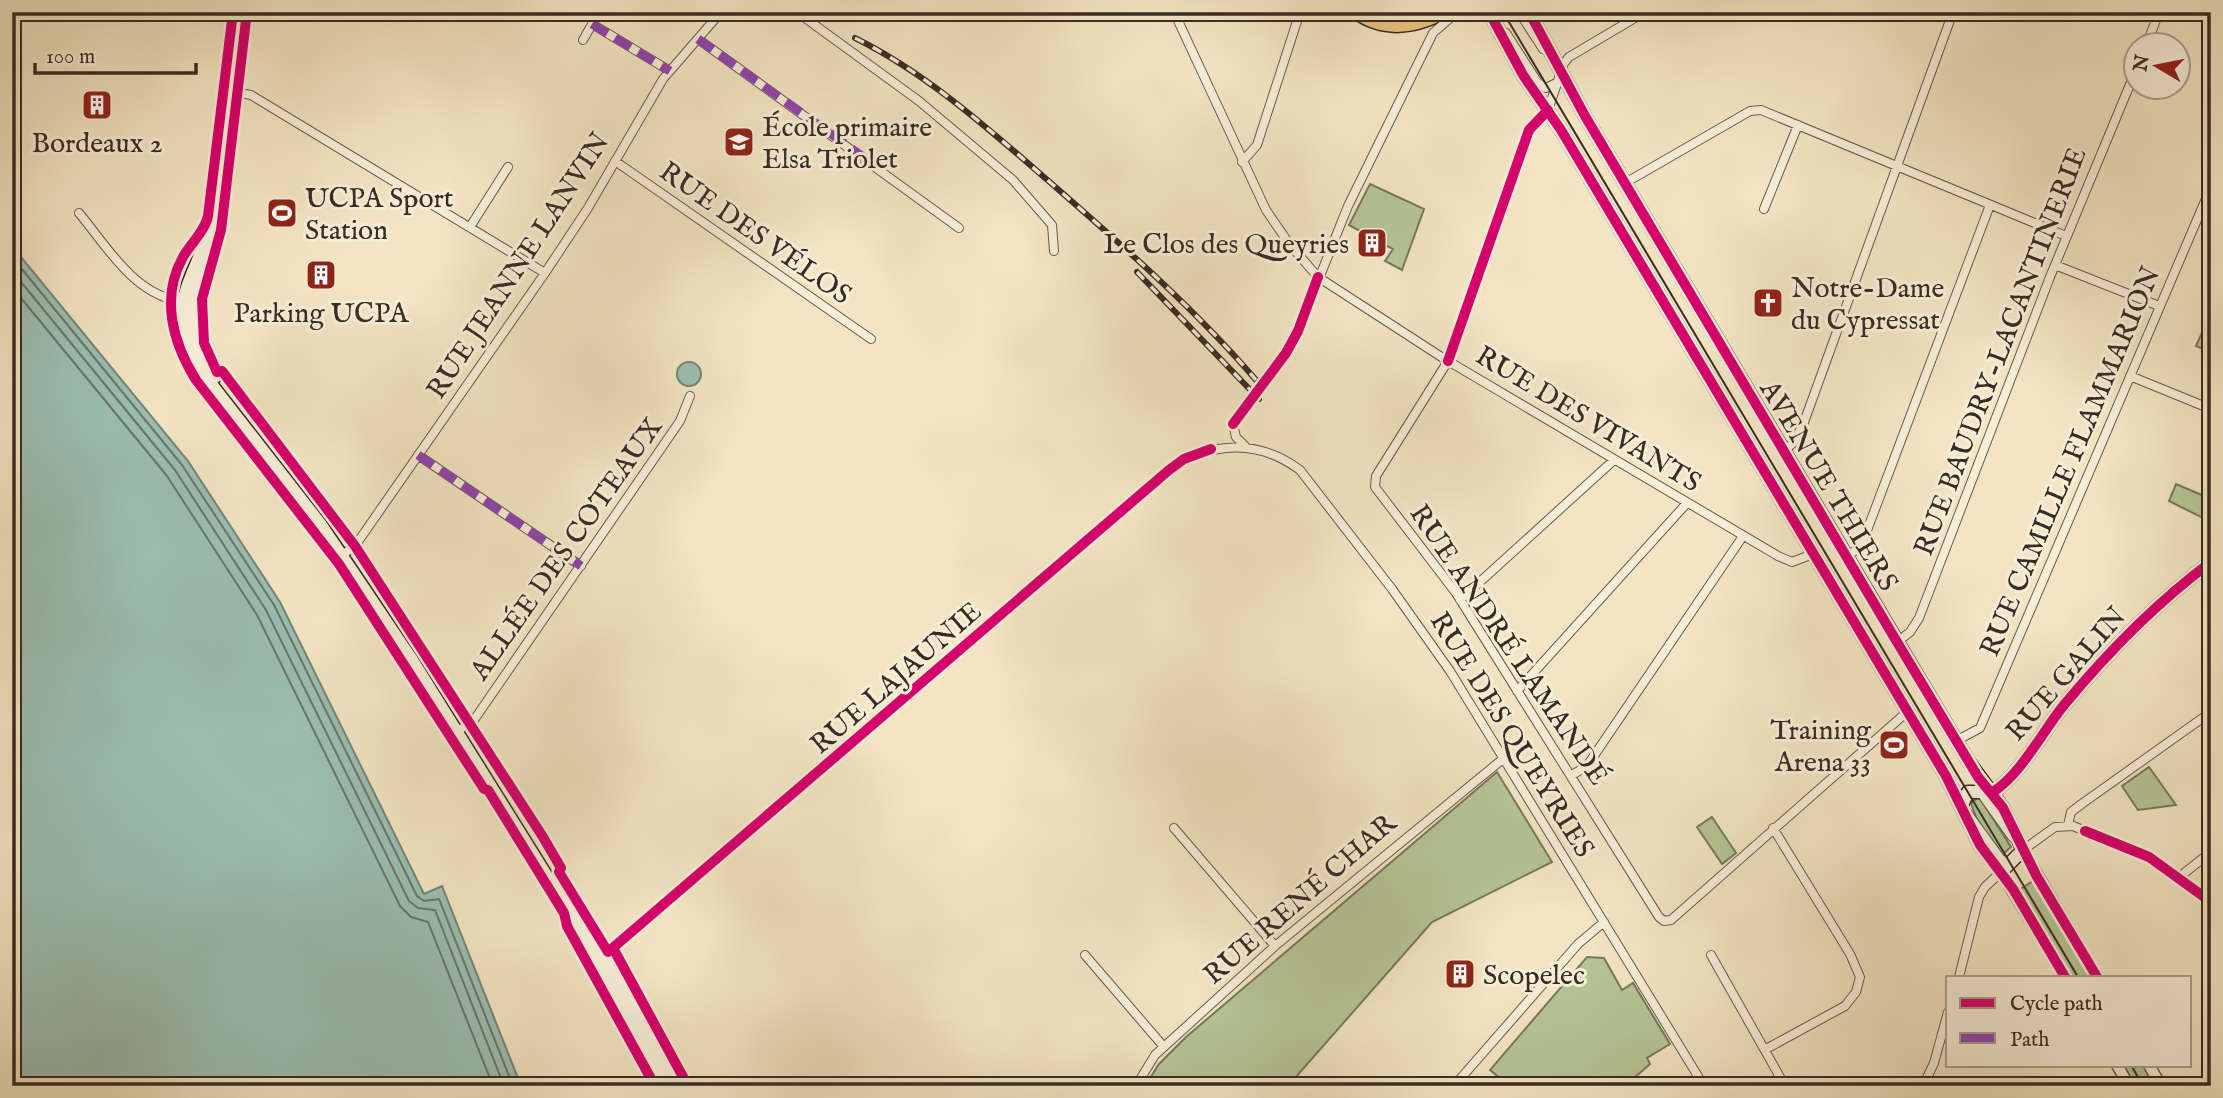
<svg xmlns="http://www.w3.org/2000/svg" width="2223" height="1098" font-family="'IM FELL English',serif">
  <rect width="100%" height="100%" fill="#f3e5c3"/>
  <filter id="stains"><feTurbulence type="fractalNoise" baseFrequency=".00286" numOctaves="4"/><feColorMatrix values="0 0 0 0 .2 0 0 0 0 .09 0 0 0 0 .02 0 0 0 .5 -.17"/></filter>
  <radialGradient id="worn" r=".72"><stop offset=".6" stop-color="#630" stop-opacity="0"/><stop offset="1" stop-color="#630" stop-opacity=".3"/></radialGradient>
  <path fill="#b6c597" stroke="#76785e" stroke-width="2" d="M 1370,184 L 1424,209 L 1402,270 L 1385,261 L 1393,249 L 1349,225 Z
    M 2211,313 L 2211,352 L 2196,346 Z
    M 2176,484 L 2211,499 L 2211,522 L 2169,501 Z
    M 2149,767 L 2176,805 L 2138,810 L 2122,786 Z
    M 1497,772 L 1552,862 L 1432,922 L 1288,1086 L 1145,1086 L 1159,1064 L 1186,1037 Z
    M 1979,797 L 2011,847 L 2003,854 C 1989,843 1976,821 1971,803 Z
    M 1712,817 L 1736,853 L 1722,864 L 1697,827 Z
    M 2033,881 L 2091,977 L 2071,977 L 2019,890 Z
    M 1587,957 L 1604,958 L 1622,990 L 1633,983 L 1670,1044 L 1647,1058 L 1650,1064 L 1625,1086 L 1510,1086 L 1490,1070 Z
    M 2123,1065 L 2143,1065 L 2155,1086 L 2136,1086 Z"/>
  <path fill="#9bbfb2" stroke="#738479" stroke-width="2" d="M 12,246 L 188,461 L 280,602 L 424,894 L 442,886 L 521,1086 L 12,1086 Z
    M677 374a12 12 0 1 1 24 0a12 12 0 1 1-24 0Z"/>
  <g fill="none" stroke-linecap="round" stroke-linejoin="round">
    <path stroke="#69766b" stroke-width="2" d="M 12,257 L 182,465 L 274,605 L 417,896 L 424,901 L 439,899 L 513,1086
      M 12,271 L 175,470 L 266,610 L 409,901 L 418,908 L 435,910 L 504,1086
      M 12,287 L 167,476 L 257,615 L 400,906 L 411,917 L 428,922 L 493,1086"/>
    <g stroke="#665a4c" stroke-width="10">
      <path id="minor" d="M 797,12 L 919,101 L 1013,180 L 1052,225 L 1054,251
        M 1174,12 L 1266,210 L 1290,245 L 1318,277 L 1443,358 L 1778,556 L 1792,562 L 1813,554
        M 1519,12 L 1543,49
        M 1645,12 L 1569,57 L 1564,63 L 1548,110 L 1529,130 L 1448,361 L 1376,476 L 1375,487 L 1456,593 L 1659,917 L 1664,921 L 1671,920 L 1907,712
        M 592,24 L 670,71
        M 1506,33 L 1538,83 L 1546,88 L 1558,82
        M 698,39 L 959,228
        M 583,40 L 599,12
        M 2146,46 L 2159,12
        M 228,91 L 251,95 L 545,273
        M 615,161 L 871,339
        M 1242,162 L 1257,145 L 1300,12
        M 1625,183 L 1750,111 L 1761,110 L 2066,236
        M 1764,209 L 1798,125
        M 79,213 C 109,249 136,298 186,302
        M 470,227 L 508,167
        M 2055,265 L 2159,306
        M 2130,376 L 2211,409
        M 1245,446 L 1236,437 L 1233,424 L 1273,372 L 1298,331 L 1348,206 L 1433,33 L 1457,12
        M 1784,451 L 1793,443 L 1803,425 L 1953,12
        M 418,455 L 581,566
        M 342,555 L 355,546 L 545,273 L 588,208 L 663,79 L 721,12
        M 1846,555 L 1855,551 L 1863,541 L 1990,205
        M 1460,600 L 1614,460
        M 1897,642 L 1910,632 L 1919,618 L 2050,277 L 2136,70
        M 1517,691 L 1687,503
        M 458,731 L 474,720 L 680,421 L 690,396
        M 1956,741 L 1980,728 L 2211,187
        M 1572,775 L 1587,766 L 1743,536
        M 1980,792 L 2012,837
        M 1966,811 L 2001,859 L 2011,864
        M 2068,825 L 2071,812 L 2083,803 L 2211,712
        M 1174,828 L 1275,946
        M 2020,847 L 2023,850 L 2055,827 L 2073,826 L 2149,857 L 2207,899 L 2211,907
        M 2178,878 L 2211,852
        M 1085,955 L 1164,1047
        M 1711,955 L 1785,1086
        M 598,958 L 625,940 L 1169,470 C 1212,441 1258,439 1300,470 L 1392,589 L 1450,671 L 1704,1086
        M 1959,977 L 1979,897 L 1985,887 L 2001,872
        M 1766,1049 L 1845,1006 L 1856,992 L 1860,977 L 1850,954 L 1773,828
        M 1136,1086 L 1155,1055 L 1275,946 L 1504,758
        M 1454,1086 L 1578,944 L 1604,922
        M 1923,1086 L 1934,1063 L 1948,1012"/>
    </g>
    <g stroke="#665a4c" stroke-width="13">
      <path id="tertiary" d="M 2023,850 L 2097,977
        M 2001,872 L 2065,977
        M 2117,1065 L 2129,1086
        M 2149,1065 L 2161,1086"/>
    </g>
    <g stroke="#372c24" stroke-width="15">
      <path id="secondary" d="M 238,12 L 213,214 C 199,283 157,299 204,375 L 321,525 L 410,657 L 579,928 L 664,1086
        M 1489,12 L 1523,75 L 1561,130 L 1946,776 L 1980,845 L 2001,872 L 2023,850 L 2003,808 L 1969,762 L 1585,116 L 1529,12
        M 211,245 C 194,294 182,330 215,377
        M 1993,792 C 2022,773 2042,732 2064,705 C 2108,652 2156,603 2211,562
        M 1961,807 L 1968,792 L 1993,792
        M 585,925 L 676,1086"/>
    </g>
    <g stroke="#372c24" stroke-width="15">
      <path id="primary" d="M 1355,12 C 1384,33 1415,28 1445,12"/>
    </g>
    <use href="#minor" stroke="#f7eed8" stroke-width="8"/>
    <use href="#tertiary" stroke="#f7eed8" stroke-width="10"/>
    <use href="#secondary" stroke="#f7eed8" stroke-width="12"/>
    <use href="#primary" stroke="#eac282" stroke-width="12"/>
    <path stroke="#372c24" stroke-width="2" d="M 1503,12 L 2078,977
      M 2131,1065 L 2143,1086"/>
    <g stroke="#372c24" stroke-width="6">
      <path id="rail" d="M 855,38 C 928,74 991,131 1052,184 C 1123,246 1195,309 1256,380
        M 1137,272 L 1259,399"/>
    </g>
    <use href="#rail" stroke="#f7eed8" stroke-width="3.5" stroke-dasharray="10" stroke-linecap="butt"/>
    <path stroke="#8e44ad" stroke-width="9" stroke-dasharray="18 9" stroke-linecap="butt" d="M 592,24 L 670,71
      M 698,39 L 873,164
      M 418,455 L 581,566"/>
    <g stroke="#f7eed8" stroke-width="15">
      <path id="cycleway" d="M 233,12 L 208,216 C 205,231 191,243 183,257 C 160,298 173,343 196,380 L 339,564 L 484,789 L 488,790 L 564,913 L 567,926 L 655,1086
        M 247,12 L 221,230 L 202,299 L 204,343 L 217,372 L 222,371 L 355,546 L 543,837 L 561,868 L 559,872 L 608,952 L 1169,470 L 1184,459 L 1211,449
        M 1489,12 L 1523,75 L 1561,130 L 1946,776 L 1980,845 L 2013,889 L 2065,977
        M 1529,12 L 1585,116 L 1897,642 L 1978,777 L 2003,808 L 2036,875 L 2097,977
        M 1448,361 L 1529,130 L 1548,110
        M 1233,424 L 1286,353 L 1298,331 L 1318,277
        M 1993,792 C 2022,773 2042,732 2064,705 C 2108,652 2156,603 2211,562
        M 2085,831 L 2149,857 L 2207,899 L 2211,907
        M 613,948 L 688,1086"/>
    </g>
    <use href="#cycleway" stroke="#d6006c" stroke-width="10"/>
  </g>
  <defs>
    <g id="building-square" transform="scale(1.575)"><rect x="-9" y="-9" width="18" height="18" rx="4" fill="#8f2418" stroke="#f7eed8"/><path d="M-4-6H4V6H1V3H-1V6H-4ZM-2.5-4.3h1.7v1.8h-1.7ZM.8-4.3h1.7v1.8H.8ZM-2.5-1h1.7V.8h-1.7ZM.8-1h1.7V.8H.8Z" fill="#fff"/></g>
    <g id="school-square" transform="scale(1.575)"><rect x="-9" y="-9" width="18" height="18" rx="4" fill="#8f2418" stroke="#f7eed8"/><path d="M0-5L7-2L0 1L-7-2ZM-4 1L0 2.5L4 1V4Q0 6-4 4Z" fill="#fff"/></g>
    <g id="stadium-square" transform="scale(1.575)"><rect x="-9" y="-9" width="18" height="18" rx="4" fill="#8f2418" stroke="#f7eed8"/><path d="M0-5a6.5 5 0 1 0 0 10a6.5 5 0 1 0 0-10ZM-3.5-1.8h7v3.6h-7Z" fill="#fff"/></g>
    <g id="church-square" transform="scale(1.575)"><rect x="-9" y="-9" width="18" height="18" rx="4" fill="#8f2418" stroke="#f7eed8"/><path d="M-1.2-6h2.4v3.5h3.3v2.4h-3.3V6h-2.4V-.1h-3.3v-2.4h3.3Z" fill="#fff"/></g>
  </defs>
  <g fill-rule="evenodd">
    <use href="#building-square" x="97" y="105"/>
    <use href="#school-square" x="739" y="142"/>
    <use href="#stadium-square" x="282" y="213"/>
    <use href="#building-square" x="1372" y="243"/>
    <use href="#building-square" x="321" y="275"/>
    <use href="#church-square" x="1768" y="303"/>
    <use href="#stadium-square" x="1894" y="745"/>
    <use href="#building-square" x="1460" y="974"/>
  </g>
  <g text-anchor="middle" stroke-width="6" stroke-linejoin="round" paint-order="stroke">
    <g font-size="28" fill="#372c24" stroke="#f7eed8" text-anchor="start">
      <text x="762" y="136">École primaire<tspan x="762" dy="32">Elsa Triolet</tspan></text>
      <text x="97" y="152" text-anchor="middle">Bordeaux 2</text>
      <text x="305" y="207">UCPA Sport<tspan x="305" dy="32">Station</tspan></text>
      <text x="1349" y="253" text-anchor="end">Le Clos des Queyries</text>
      <text x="1791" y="297">Notre-Dame<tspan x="1791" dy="32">du Cypressat</tspan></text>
      <text x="321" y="322" text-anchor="middle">Parking UCPA</text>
      <text x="1871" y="739" text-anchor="end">Training<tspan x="1871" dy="32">Arena 33</tspan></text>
      <text x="1483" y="984">Scopelec</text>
    </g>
    <g font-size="28" fill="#372c24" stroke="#f7eed8">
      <text transform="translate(756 232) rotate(35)" y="10">RUE DES VÉLOS</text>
      <text transform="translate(517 265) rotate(-57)" y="10">RUE JEANNE LANVIN</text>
      <text transform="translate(1999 351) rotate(-69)" y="10">RUE BAUDRY-LACANTINERIE</text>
      <text transform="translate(1589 418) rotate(31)" y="10">RUE DES VIVANTS</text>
      <text transform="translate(2069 461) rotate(-67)" y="10">RUE CAMILLE FLAMMARION</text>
      <text transform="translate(1830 485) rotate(59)" y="10">AVENUE THIERS</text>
      <text transform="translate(565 548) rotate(-55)" y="10">ALLÉE DES COTEAUX</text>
      <text transform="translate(1510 644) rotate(56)" y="10">RUE ANDRÉ LAMANDÉ</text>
      <text transform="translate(2065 673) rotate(-49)" y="10">RUE GALIN</text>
      <text transform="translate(895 677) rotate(-41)" y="10">RUE LAJAUNIE</text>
      <text transform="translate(1513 734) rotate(58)" y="10">RUE DES QUEYRIES</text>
      <text transform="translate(1299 898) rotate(-41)" y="10">RUE RENÉ CHAR</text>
    </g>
  </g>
  <rect width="2223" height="1098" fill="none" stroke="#f3e5c3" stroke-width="42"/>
  <rect x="14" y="14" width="2195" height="1070" fill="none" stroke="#372c24" stroke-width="3.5"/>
  <rect x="21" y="21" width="2181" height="1056" fill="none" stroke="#372c24" stroke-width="2"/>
  <rect x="1946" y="976" width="245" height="91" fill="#f7eed8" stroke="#aaa090" stroke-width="2"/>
  <rect x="1960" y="998" width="35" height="10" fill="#d6006c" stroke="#aaa090" stroke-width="2"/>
  <text x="2010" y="1010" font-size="21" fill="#372c24">Cycle path</text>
  <rect x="1960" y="1033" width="35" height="10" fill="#8e44ad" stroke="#aaa090" stroke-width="2"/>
  <text x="2010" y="1046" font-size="21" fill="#372c24">Path</text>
  <g transform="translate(2157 66) rotate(280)"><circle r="33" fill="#f7eed8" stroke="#aaa090" stroke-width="2"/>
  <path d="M0-5L12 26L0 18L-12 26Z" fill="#8f2418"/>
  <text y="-10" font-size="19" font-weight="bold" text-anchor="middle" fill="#372c24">N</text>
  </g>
  <path d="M35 63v10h161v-10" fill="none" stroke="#372c24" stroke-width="3.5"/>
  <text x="46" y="63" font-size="21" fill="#372c24" stroke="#f7eed8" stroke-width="5" paint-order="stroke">100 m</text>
  <rect width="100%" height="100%" filter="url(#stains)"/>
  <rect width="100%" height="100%" fill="url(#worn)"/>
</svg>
